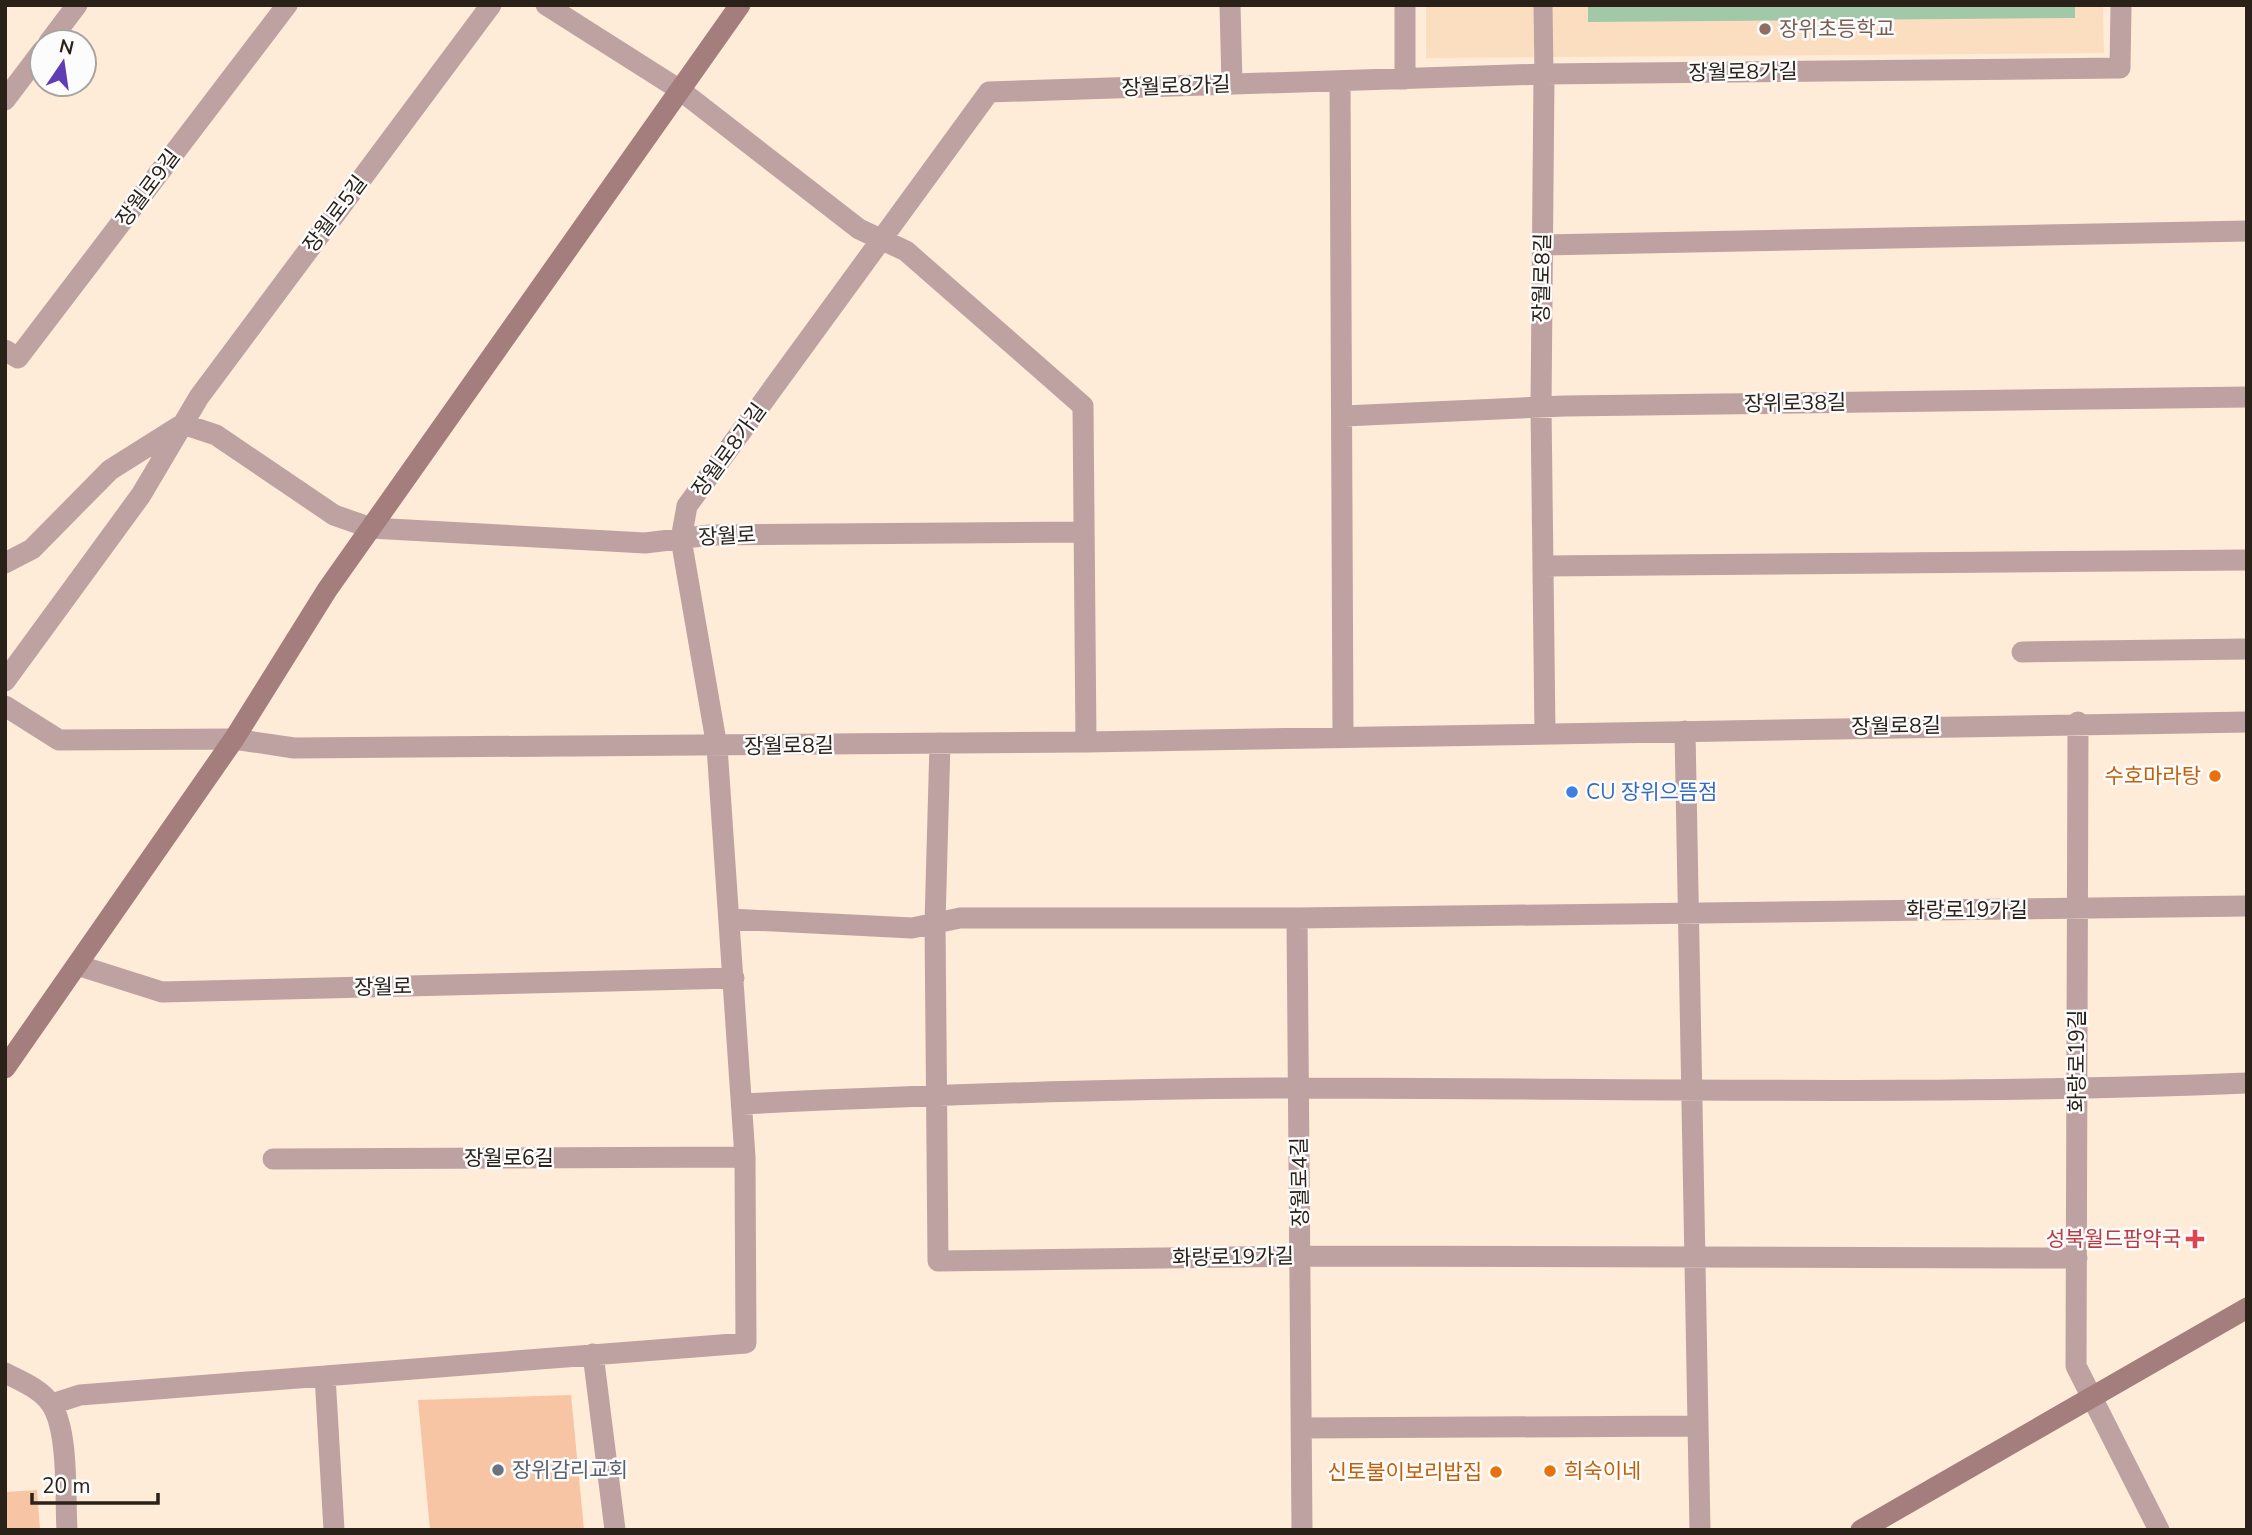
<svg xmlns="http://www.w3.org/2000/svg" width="2252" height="1535" font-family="'Nunito Sans','Noto Sans KR',sans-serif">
  <rect width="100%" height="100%" fill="#feebd8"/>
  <path fill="#fbdec0" d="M 1426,5 L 2103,5 L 2104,53 L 1426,58 Z"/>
  <path fill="#a2c9a7" d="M 1588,5 L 2075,5 L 2075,18 L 1588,22 Z"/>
  <path fill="#f7c5a4" d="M 571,1395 L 584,1530 L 430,1530 L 418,1400 Z
    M 37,1490 L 40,1530 L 5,1530 L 5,1492 Z"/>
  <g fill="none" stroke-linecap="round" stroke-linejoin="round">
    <path stroke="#bea2a2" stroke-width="19" d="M 1543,5 L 1544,74"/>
    <path stroke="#bea2a2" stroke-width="21" d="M 546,5 L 680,90 L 859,229 L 906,251 L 1083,406 L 1086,742
      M 1230,5 L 1232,84
      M 49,42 L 77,5
      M 1544,74 L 1541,407 L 1545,733
      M 1405,79 L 1405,5
      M 1340,81 L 1343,737
      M 5,100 L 42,51
      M 1543,245 L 2247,231
      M 5,350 L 18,358 L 287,5
      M 1344,416 L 1565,406 L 2247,397
      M 5,563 L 32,549 L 110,470 L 183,424 L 216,435 L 334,515 L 371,528 L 645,543 L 710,535 L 1084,532
      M 1543,566 L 2247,560
      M 2022,652 L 2247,649
      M 5,681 L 141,495 L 199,397 L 491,5
      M 5,706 L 59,740 L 234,739 L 294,748 L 1086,742 L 2247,722
      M 2078,722 L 2076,1366 L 2159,1530
      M 1685,731 L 1700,1530
      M 940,743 L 935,923 L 938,1261 L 1301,1256 L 2077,1258
      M 1297,918 L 1302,1530
      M 730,919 L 912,928 L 960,918 L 1297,918 L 2247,906
      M 77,965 L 162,992 L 734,978
      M 742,1104 C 928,1095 1115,1088 1301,1088 C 1617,1088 1932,1096 2247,1083
      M 273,1159 L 745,1157
      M 593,1354 L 615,1530
      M 5,1373 C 21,1381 41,1389 51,1404 C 69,1430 65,1498 67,1530
      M 325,1376 L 334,1530
      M 52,1404 L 80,1395 L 746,1343 L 745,1157 L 717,747 L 681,539 L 687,506 L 989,92 L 1544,74 L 2120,68 L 2121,5
      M 1302,1428 L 1698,1426"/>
    <path stroke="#a47d7d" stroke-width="21" d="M 5,1068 L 234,739 L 327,590 L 740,5
      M 1861,1530 L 2247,1308"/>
  </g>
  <circle fill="#8d6e63" stroke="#fcfcfc" stroke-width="2.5" cx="1765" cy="29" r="7"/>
  <g fill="#e8710a" stroke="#fcfcfc" stroke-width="2.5">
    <circle cx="2215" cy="776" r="7"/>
    <circle cx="1550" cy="1471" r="7"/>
    <circle cx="1496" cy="1472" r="7"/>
  </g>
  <circle fill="#3f7fe0" stroke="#fcfcfc" stroke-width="2.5" cx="1572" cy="792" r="7"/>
  <path fill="#e0444e" stroke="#fcfcfc" stroke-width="2.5" d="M2191.5 1228.5h7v7h7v7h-7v7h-7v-7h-7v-7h7z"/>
  <circle fill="#6b7280" stroke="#fcfcfc" stroke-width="2.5" cx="498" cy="1470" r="7"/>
  <g text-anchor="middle" stroke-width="5" stroke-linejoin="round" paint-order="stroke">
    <g font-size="21" fill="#785e54" stroke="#fcfcfc" text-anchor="start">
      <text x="1779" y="36">장위초등학교</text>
    </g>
    <g font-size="21" fill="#2a2219" stroke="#fcfcfc">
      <text transform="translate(1743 72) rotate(-1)" y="7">장월로8가길</text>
      <text transform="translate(1176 86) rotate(-2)" y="7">장월로8가길</text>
      <text transform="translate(148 188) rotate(-53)" y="7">장월로9길</text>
      <text transform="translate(335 214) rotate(-53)" y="7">장월로5길</text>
      <text transform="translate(1542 278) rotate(-89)" y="7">장월로8길</text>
      <text transform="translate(1795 403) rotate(-1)" y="7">장위로38길</text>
      <text transform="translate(729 450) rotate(-54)" y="7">장월로8가길</text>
      <text transform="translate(727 536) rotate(-3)" y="7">장월로</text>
      <text transform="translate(1896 726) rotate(-1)" y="7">장월로8길</text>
      <text transform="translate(789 746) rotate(-1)" y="7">장월로8길</text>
      <text x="1967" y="917">화랑로19가길</text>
      <text transform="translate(383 987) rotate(-1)" y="7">장월로</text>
      <text transform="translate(2077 1061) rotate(-90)" y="7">화랑로19길</text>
      <text x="509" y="1165">장월로6길</text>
      <text transform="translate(1300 1182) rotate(-91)" y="7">장월로4길</text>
      <text transform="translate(1233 1257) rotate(-1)" y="7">화랑로19가길</text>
    </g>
    <g font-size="21" fill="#c56008" stroke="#fcfcfc" text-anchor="end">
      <text x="2201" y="783">수호마라탕</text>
      <text x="1564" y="1478" text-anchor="start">희숙이네</text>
      <text x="1482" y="1479">신토불이보리밥집</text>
    </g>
    <g font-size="21" fill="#366cbe" stroke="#fcfcfc" text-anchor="start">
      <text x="1586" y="799">CU 장위으뜸점</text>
    </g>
    <g font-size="21" fill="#be3a42" stroke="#fcfcfc" text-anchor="end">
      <text x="2181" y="1246">성북월드팜약국</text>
    </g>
    <g font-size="21" fill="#5b616d" stroke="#fcfcfc" text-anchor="start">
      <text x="512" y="1477">장위감리교회</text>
    </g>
  </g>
  <rect width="2252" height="1535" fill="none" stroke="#2a2219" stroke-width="14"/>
  <g transform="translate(63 63) rotate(13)"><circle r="33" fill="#fcfcfc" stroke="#a8a5a1" stroke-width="2"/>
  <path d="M0-5L12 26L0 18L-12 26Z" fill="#613db5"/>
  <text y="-10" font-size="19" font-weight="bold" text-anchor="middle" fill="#2a2219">N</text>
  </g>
  <path d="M32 1493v10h126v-10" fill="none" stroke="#2a2219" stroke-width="3.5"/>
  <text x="42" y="1493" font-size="21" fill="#2a2219" stroke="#fcfcfc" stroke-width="5" paint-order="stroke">20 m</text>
</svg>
